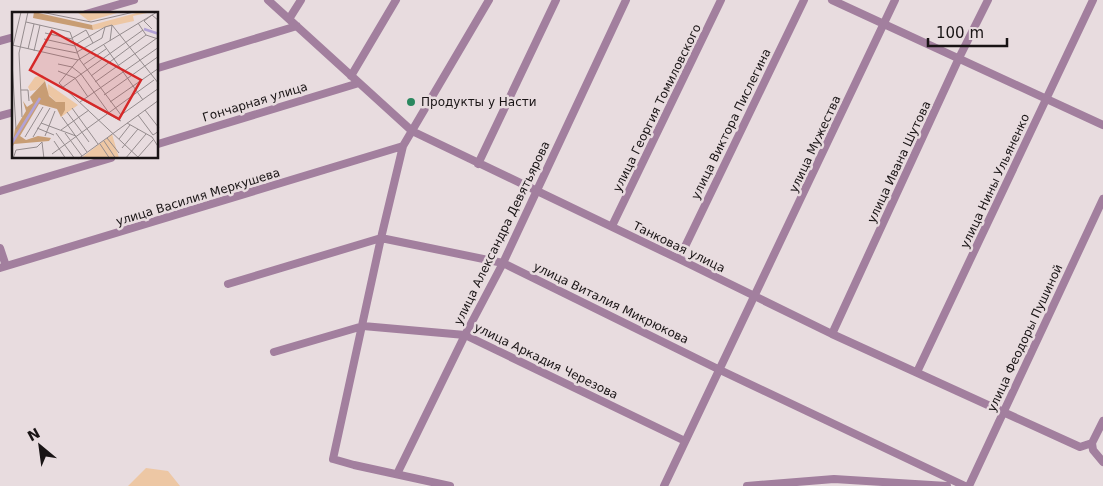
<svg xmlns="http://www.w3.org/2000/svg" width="1103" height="486" font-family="'DejaVu Sans',sans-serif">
  <rect width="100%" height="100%" fill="#e8dcdf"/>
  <path fill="#edc7a4" d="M 146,468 L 168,471 L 180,486 L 128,486 Z"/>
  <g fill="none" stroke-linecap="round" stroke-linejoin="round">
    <path stroke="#a27f9e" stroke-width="8" d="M 268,0 L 412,131 L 679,259 L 832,334 L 1080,447 L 1092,443 L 1093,450 L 1103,462
      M 832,0 L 1103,125
      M 86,14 L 134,0
      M 289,19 L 301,0
      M 0,41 L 14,37
      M 158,68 L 297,26
      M 351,76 L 396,0
      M 0,116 L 14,112
      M 158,144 L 359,83
      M 403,146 L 381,238 L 333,459 L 354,465 L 450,486
      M 478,164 L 556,0
      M 0,191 L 111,158
      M 612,226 L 721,0
      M 0,248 L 6,266
      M 679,259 L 804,0
      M 0,268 L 403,146 L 489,0
      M 228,284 L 381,238 L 503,263 L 720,370 L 965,486
      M 832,334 L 959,58 L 988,0
      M 274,352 L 363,326 L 465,335 L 685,441
      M 917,372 L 1093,0
      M 1092,443 L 1103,421
      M 397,474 L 465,335 L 503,263 L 626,0
      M 664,486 L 895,0
      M 747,486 L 834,479 L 947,486
      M 969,486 L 1103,199"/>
  </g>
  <circle fill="#2a885f" stroke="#e8dcdf" stroke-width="2" cx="411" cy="102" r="5"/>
  <g text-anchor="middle" stroke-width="5" stroke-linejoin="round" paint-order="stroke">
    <g font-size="12" fill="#191415" stroke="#e8dcdf">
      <text transform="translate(255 102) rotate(-17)" y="4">Гончарная улица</text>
      <text transform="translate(657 108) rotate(-64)" y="4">улица Георгия Томиловского</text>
      <text transform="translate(731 124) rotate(-64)" y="4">улица Виктора Пислегина</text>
      <text transform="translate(815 144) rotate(-65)" y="4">улица Мужества</text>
      <text transform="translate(899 162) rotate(-65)" y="4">улица Ивана Шутова</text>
      <text transform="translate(995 181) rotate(-65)" y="4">улица Нины Ульяненко</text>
      <text transform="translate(198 197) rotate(-17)" y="4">улица Василия Меркушева</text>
      <text transform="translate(502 233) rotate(-64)" y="4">улица Александра Девятьярова</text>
      <text transform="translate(679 247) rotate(26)" y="4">Танковая улица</text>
      <text transform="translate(611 303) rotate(26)" y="4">улица Виталия Микрюкова</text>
      <text transform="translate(1025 338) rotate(-65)" y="4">улица Феодоры Пушиной</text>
      <text transform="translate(546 361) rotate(26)" y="4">улица Аркадия Черезова</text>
    </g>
    <g font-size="12" fill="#191415" stroke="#e8dcdf" text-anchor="start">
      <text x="421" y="106">Продукты у Насти</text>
    </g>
  </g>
  <g transform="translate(12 12)">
    <rect width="146" height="146" fill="#e8dcdf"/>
    <path d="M 128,0 L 140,0 L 121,4 L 122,9 L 81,18 L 80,13 ZM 31,63 L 33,69 L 24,78 L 18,79 L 16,75 L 23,65 ZM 36,72 L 66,93 L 49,105 L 44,90 L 35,81 Z" fill="#edc7a4"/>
    <path d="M 22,0 L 80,13 L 81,18 L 21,6 ZM 33,69 L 37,84 L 44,90 L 53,90 L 53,98 L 49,105 L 45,97 L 27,92 L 8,124 L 14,128 L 26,124 L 39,126 L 37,129 L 2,132 L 0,136 L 3,117 L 14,99 L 11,89 L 15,95 L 21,91 L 18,85 Z" fill="#c89d74"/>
    <path d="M 65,0 L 103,0 L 105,1 L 77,9 ZM 100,122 L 107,146 L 68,147 Z" fill="#edc7a4"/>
    <path fill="none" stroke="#b2a2d6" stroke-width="2.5" d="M 132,17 L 147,22M 0,131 L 28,86"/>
    <path fill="none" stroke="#958c8e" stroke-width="1" d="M 29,0 L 79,10 L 122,0M 14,10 L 58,20 L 68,48 L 109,103 L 107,108M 126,11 L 134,23 L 146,27M 100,13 L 147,72M 140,17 L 132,9 L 140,3 L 147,9M 33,21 L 60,27M 60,26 L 74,18 L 81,31M 32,27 L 63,34M 98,29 L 100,13M 0,33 L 66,48 L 145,0M 63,33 L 93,15M 92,33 L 131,88M 1,34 L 9,0M 30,34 L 65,41M 16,37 L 22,12M 22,39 L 28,13M 65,40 L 90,26 L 93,15 L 100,13M 66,48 L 47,71 L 128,147M 0,50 L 4,117M 46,52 L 60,55 L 69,62 L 97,101M 71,53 L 94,37M 46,59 L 63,66 L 76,85M 79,64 L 134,23M 83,70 L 145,26M 51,75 L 131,18M 9,78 L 16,78 L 17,89M 92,83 L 147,44M 71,88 L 109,109M 68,90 L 147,35M 98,90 L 147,56M 60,96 L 86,132M 133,98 L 147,116M 55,100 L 77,130M 109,103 L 147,76M 126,103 L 141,123 L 147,119M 10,105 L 7,41 L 16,0M 50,105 L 75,140M 29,111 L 64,124M 115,111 L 140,125 L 147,136M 25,116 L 42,123M 49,118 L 77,98M 44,121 L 63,147M 53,121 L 70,144M 33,124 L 43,99M 13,125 L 31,95M 21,125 L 38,96M 95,126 L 107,141M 107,127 L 118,113M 42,129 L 54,147M 92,129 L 104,147M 88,132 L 98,147M 110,136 L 126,117M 40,142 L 142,68M 126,145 L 141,128M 1,147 L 4,138 L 25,135 L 30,130 L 32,147M 66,147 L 147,88M 113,147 L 134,122"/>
    <path fill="#d62828" fill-opacity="0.15" stroke="#d62828" stroke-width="2.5" d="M 40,19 L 129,68 L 107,107 L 18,58 Z"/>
    <rect width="146" height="146" fill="none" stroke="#191415" stroke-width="2.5"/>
  </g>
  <g transform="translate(40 446) rotate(331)" stroke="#e8dcdf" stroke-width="4" paint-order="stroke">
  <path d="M0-4L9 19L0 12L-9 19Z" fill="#191415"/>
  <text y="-8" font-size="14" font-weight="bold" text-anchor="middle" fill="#191415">N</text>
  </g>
  <path d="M928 38v8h79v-8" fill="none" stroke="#191415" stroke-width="2.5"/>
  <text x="936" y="38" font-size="15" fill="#191415" stroke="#e8dcdf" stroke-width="4" paint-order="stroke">100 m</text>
</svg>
